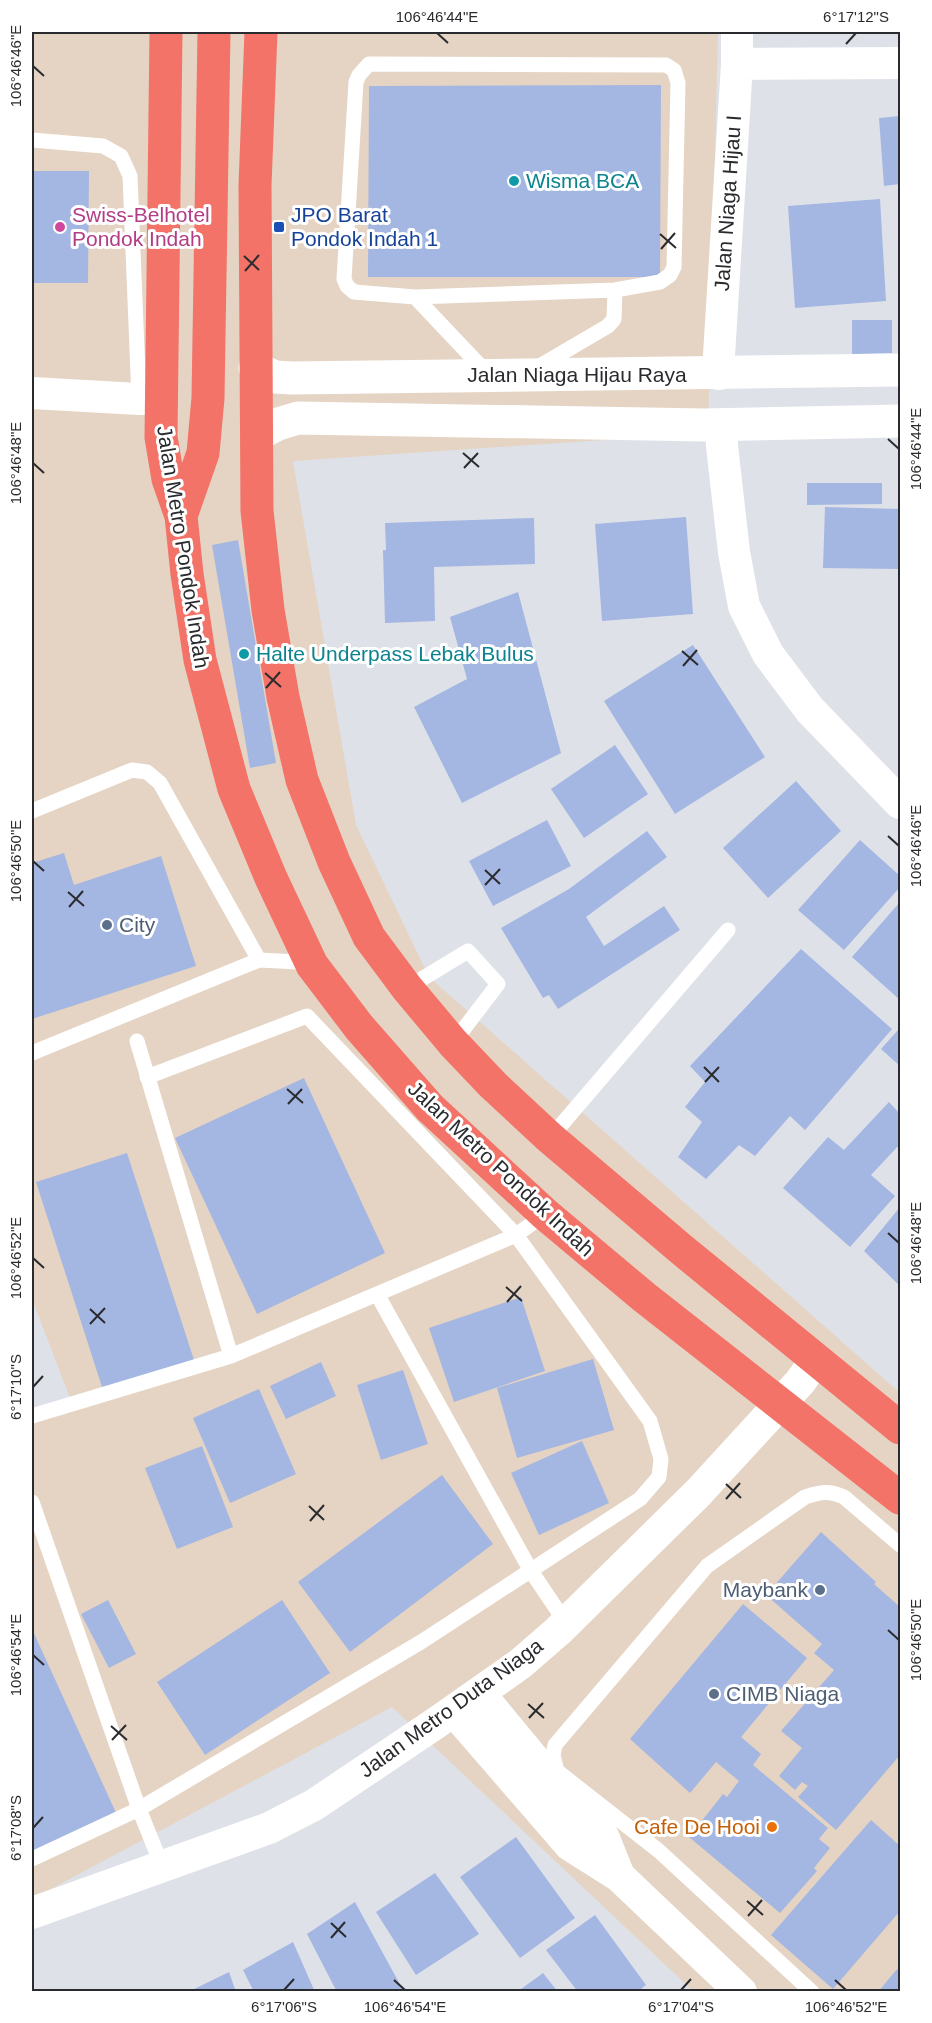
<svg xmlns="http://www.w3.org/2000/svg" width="932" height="2023" font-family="Helvetica,sans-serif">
  <rect width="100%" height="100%" fill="#dee1e8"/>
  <path fill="#e5d4c3" d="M 32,32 L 718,32 L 708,433 L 293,461 L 356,825 L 429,977 L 900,1393 L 900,1991 L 693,1991 L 392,1707 L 32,1899 L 32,1416 L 70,1398 L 32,1299 Z"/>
  <path fill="#a4b6e2" d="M 661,85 L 660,277 L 368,277 L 369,86 Z
    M 900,116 L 900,184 L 884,186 L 879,118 Z
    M 32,171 L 89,171 L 88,283 L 32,283 Z
    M 880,199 L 886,301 L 795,308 L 788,206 Z
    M 852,320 L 892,320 L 892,353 L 852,354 Z
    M 807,483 L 882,483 L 882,504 L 807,505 Z
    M 825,507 L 900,509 L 900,569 L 823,568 Z
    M 686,517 L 693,614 L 602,621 L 595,524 Z
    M 534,518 L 535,564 L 434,567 L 435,621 L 385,623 L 383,550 L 386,550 L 385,523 Z
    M 238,540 L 276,763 L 250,768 L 212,545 Z
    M 518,592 L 561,753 L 462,803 L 414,707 L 467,679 L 450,617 Z
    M 693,645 L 765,757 L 675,814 L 604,701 Z
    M 615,745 L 648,794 L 584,838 L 551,789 Z
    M 796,781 L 841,831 L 768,898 L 723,848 Z
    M 547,820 L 571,866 L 493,906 L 469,861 Z
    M 647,831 L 667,857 L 586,917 L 604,946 L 664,906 L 680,930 L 558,1009 L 549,995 L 543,998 L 501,928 L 569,889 Z
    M 860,840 L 900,876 L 900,887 L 844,950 L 798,910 Z
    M 64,853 L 74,885 L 161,856 L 196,966 L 32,1019 L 32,863 Z
    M 900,902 L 900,1000 L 852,957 Z
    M 801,949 L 892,1029 L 805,1130 L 790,1116 L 755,1156 L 739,1145 L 706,1179 L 678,1157 L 702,1122 L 685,1107 L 705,1082 L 690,1066 Z
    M 898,1030 L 900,1031 L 900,1066 L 881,1049 Z
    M 304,1078 L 385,1253 L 257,1314 L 175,1138 Z
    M 889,1102 L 900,1114 L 900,1144 L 871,1175 L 895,1196 L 850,1247 L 783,1188 L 828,1137 L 844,1150 Z
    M 127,1153 L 194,1360 L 103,1390 L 36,1182 Z
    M 900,1207 L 900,1286 L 864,1251 Z
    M 521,1297 L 545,1371 L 454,1402 L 429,1328 Z
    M 593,1359 L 614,1430 L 517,1458 L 497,1388 Z
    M 321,1362 L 336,1396 L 286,1419 L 270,1386 Z
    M 403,1370 L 428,1444 L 381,1460 L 357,1385 Z
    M 259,1389 L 296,1474 L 230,1503 L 193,1418 Z
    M 582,1441 L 609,1503 L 539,1535 L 511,1473 Z
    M 202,1446 L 233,1527 L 177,1549 L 145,1468 Z
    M 442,1475 L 493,1544 L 350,1652 L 298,1582 Z
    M 821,1532 L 876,1582 L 874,1584 L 900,1607 L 900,1755 L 836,1830 L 798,1797 L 808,1786 L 802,1782 L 795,1790 L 779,1776 L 802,1748 L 781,1731 L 834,1670 L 814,1653 L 822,1644 L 766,1595 Z
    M 108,1600 L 136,1654 L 109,1668 L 81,1614 Z
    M 282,1600 L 330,1673 L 205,1755 L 157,1682 Z
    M 743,1604 L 807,1658 L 741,1737 L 761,1754 L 753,1765 L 828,1828 L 819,1839 L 830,1848 L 814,1868 L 817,1871 L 780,1913 L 689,1837 L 723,1794 L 727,1797 L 739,1781 L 716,1762 L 690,1793 L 630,1739 Z
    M 32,1629 L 117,1815 L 32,1854 Z
    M 871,1820 L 900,1846 L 900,1911 L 833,1989 L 771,1935 Z
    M 516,1837 L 575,1918 L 520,1958 L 460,1877 Z
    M 435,1873 L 479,1934 L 416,1975 L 376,1912 Z
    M 355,1902 L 403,1990 L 401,1992 L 337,1992 L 307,1934 Z
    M 595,1915 L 646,1985 L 637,1992 L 578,1992 L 546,1950 Z
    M 293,1942 L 315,1992 L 254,1992 L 243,1970 Z
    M 897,1969 L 900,1972 L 900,1992 L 878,1992 Z
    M 229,1972 L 236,1992 L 188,1992 Z
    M 543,1973 L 558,1992 L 517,1992 Z"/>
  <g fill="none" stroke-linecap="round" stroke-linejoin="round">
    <path stroke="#fff" stroke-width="15" d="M 369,64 L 666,65 L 674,70 L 678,83 L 674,267 L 670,275 L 660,282 L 615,290 L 415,297 L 354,292 L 347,286 L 344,279 L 356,82 L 359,75 Z
      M 32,140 L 103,146 L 121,156 L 130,176 L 139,399
      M 415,297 L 487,373
      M 538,367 L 608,326 L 614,319 L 615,290
      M 32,811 L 132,770 L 147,772 L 160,783 L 259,960
      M 407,988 L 468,951 L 498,984 L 453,1043
      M 137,1041 L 231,1356
      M 32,1053 L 259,960 L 299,962 L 312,965
      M 550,1138 L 728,930
      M 377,1294 L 531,1571 L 566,1623
      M 32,1416 L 231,1356 L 516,1235 L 545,1214
      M 32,1502 L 139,1809 L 162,1866
      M 32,1859 L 139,1809 L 421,1642 L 640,1499 L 659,1477 L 661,1459 L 650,1421 L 516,1235 L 307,1016 L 147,1077
      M 812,1992 L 659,1851 L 557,1771 L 553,1755 L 555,1745 L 707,1566 L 805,1497 C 820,1492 829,1490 844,1497 L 900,1545"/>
    <path stroke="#fff" stroke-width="32" d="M 737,64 L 900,63
      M 719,374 L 719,355 L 737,64 L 737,32
      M 32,393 L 139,399 L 147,399 L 161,392
      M 721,425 L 722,446 L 734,552 L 744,606 L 768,654 L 810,710 L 900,803
      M 479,1693 L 556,1786 L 603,1836 L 619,1876
      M 454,1711 L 570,1845 L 619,1876 L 741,1992
      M 32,1913 L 269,1828 L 314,1805 L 436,1723 L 520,1664 L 558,1631 L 698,1493 L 800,1382 L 816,1360"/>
    <path stroke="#fff" stroke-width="33" d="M 255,368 L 275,377 L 292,378 L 900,370
      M 257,435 L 278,424 L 298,418 L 704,425 L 900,421"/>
    <path stroke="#f37369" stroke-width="33" d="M 166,32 L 161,437 L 168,479 L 181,516 L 187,574 L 200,660 L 234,789 L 271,878 L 312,965 L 359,1027 L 430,1108 L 545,1214 L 644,1297 L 900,1498
      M 261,32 L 255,185 L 257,511 L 268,610 L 283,697 L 302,780 L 334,862 L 369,937 L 407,988 L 453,1043 L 493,1085 L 550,1138 L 681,1249 L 900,1428
      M 181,516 L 203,453 L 208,398 L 214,32"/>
  </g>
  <path fill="none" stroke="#2a2b2e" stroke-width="2" d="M 437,33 L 448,43M 846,44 L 856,33M 33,66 L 44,76M 660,234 L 676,248M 661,249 L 675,233M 244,256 L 259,270M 245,271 L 259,255M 888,439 L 899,449M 463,453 L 479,467M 33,463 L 44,473M 464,468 L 478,453M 682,651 L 698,665M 683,666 L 697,650M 265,673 L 281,687M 266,688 L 280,672M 888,836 L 899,846M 33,861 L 44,871M 485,870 L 500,884M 485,885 L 500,869M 68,892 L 84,906M 69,907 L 83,891M 704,1067 L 719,1082M 705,1082 L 719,1067M 287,1089 L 303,1103M 288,1104 L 302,1089M 888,1233 L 899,1243M 33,1258 L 44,1268M 506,1287 L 522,1301M 507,1302 L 521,1286M 90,1309 L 105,1323M 90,1324 L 105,1308M 33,1387 L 43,1376M 726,1484 L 741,1498M 726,1499 L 740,1483M 309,1506 L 324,1520M 310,1521 L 324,1505M 888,1630 L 899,1640M 33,1655 L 44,1665M 528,1704 L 544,1718M 529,1718 L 543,1703M 111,1726 L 127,1740M 112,1740 L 126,1725M 33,1828 L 43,1817M 747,1901 L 763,1915M 748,1916 L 762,1900M 331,1923 L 346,1937M 331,1938 L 345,1922M 394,1980 L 405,1990M 835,1980 L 846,1990M 284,1990 L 294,1979M 681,1990 L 691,1979"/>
  <g fill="#0f9aa8" stroke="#fff" stroke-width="2">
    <circle cx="514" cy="181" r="6"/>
    <circle cx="244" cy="654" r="6"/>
  </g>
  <circle fill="#d1479c" stroke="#fff" stroke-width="2" cx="60" cy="227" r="6"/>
  <rect fill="#1a4fb4" stroke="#fff" stroke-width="2" x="273" y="221" width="12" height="12" rx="3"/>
  <g fill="#5c6f8a" stroke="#fff" stroke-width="2">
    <circle cx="107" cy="925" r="6"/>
    <circle cx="820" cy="1590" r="6"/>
    <circle cx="714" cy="1694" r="6"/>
  </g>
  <circle fill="#e8710a" stroke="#fff" stroke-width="2" cx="772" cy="1827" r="6"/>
  <g text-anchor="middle" stroke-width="6" stroke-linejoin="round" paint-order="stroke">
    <g font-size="21" fill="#0d838f" stroke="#fff" text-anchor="start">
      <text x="526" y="188">Wisma BCA</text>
      <text x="256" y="661">Halte Underpass Lebak Bulus</text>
    </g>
    <g font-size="21" fill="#2a2b2e" stroke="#fff">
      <text transform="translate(728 203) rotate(-86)" y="7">Jalan Niaga Hijau I</text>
      <text x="577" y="382">Jalan Niaga Hijau Raya</text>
      <text transform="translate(183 547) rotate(81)" y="7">Jalan Metro Pondok Indah</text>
      <text transform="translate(501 1169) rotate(43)" y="7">Jalan Metro Pondok Indah</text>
      <text transform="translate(451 1708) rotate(-36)" y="7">Jalan Metro Duta Niaga</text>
    </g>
    <g font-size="21" fill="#b23c85" stroke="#fff" text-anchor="start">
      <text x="72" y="222">Swiss-Belhotel<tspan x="72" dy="24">Pondok Indah</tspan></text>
    </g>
    <g font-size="21" fill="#164399" stroke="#fff" text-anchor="start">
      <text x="291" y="222">JPO Barat<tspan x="291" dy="24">Pondok Indah 1</tspan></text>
    </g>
    <g font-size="21" fill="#4e5e75" stroke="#fff" text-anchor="start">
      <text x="119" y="932">City</text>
      <text x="808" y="1597" text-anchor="end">Maybank</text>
      <text x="726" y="1701">CIMB Niaga</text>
    </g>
    <g font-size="21" fill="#c56008" stroke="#fff" text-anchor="end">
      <text x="760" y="1834">Cafe De Hooi</text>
    </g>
  </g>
  <rect width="932" height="2023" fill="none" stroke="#ffffff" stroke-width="66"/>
  <rect x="33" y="33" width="866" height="1957" fill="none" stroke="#2a2b2e" stroke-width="2"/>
  <g font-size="15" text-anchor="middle" fill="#2a2b2e">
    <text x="437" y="22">106°46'44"E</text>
    <text x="856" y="22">6°17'12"S</text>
    <text transform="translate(16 66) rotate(-90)" y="5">106°46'46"E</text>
    <text transform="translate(916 449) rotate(-90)" y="5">106°46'44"E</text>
    <text transform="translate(16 463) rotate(-90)" y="5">106°46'48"E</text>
    <text transform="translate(916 846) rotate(-90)" y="5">106°46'46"E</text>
    <text transform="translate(16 861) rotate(-90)" y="5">106°46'50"E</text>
    <text transform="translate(916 1243) rotate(-90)" y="5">106°46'48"E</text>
    <text transform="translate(16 1258) rotate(-90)" y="5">106°46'52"E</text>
    <text transform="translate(16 1387) rotate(-90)" y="5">6°17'10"S</text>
    <text transform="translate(916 1640) rotate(-90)" y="5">106°46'50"E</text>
    <text transform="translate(16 1655) rotate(-90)" y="5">106°46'54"E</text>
    <text transform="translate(16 1828) rotate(-90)" y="5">6°17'08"S</text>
    <text x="284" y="2012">6°17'06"S</text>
    <text x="405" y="2012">106°46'54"E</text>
    <text x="681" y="2012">6°17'04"S</text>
    <text x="846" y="2012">106°46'52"E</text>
  </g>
</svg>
